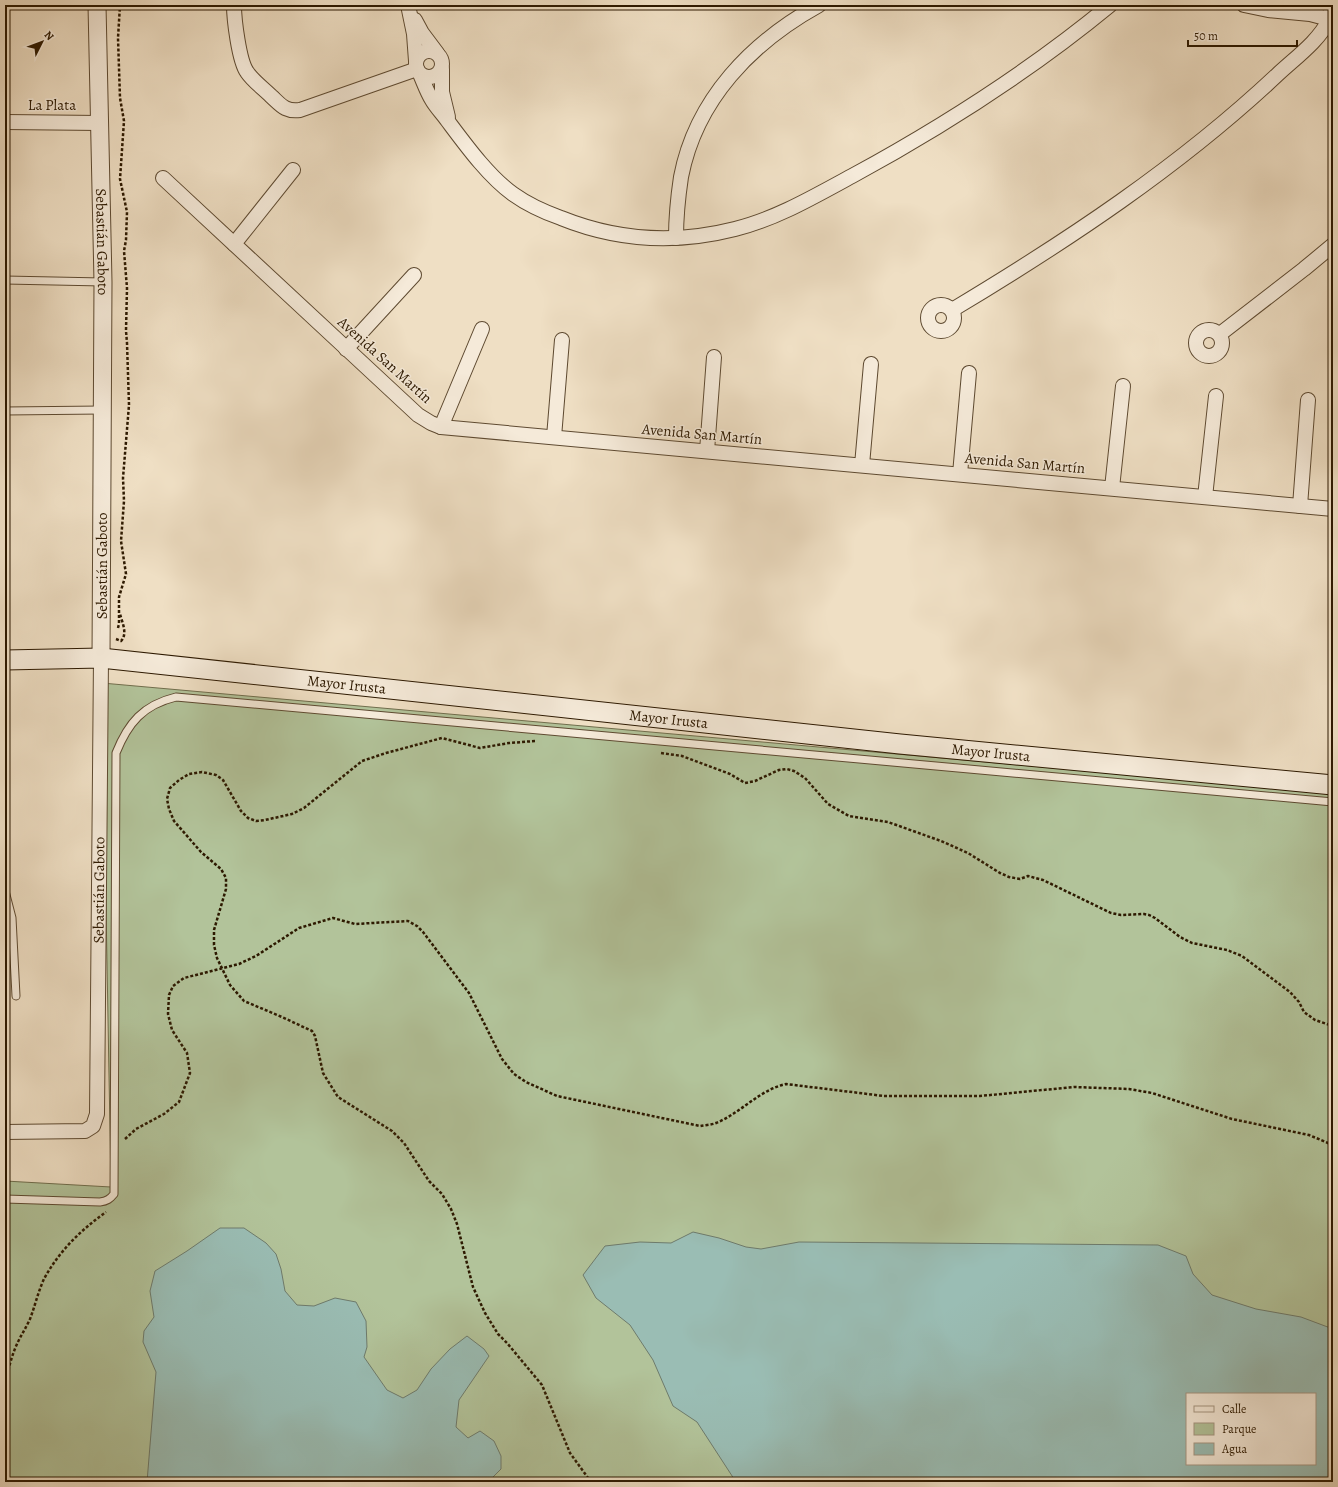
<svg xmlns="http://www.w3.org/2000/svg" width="1338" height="1487" font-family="Alegreya,serif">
  <rect width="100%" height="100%" fill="#efdfc4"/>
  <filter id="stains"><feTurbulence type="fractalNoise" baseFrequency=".005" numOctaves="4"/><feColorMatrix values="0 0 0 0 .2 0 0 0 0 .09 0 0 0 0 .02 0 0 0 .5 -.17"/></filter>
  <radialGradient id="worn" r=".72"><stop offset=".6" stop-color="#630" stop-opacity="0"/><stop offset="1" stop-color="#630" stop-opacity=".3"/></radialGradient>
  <path fill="#b2c39a" stroke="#706e4d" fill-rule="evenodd" d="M 102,683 L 1333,793 L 1333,1482 L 5,1482 L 5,1181 L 111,1187 ZM 1187,1394 L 1315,1394 L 1315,1464 L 1187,1464 Z"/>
  <path fill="#9abdb4" stroke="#6e7b6c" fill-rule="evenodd" d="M 220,1228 L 244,1228 L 266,1243 L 276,1254 L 281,1269 L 285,1291 L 297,1305 L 314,1306 L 335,1298 L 356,1302 L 366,1321 L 367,1347 L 364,1357 L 387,1390 L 403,1398 L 417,1390 L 431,1369 L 450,1349 L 467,1336 L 484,1349 L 489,1356 L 459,1400 L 456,1427 L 468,1438 L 480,1431 L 494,1441 L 501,1456 L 501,1469 L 488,1482 L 147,1482 L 156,1372 L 143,1342 L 144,1331 L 154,1317 L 150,1291 L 155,1271 L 187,1251 Z
    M 693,1232 L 719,1238 L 746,1247 L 761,1249 L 799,1242 L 1158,1245 L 1186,1256 L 1193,1274 L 1212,1295 L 1256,1309 L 1301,1317 L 1333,1329 L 1333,1482 L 736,1482 L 697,1422 L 673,1406 L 653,1360 L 630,1325 L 596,1298 L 583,1275 L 605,1246 L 640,1242 L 671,1243 ZM 1187,1394 L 1315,1394 L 1315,1464 L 1187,1464 Z"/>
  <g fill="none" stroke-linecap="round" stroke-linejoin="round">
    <g stroke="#5e4a31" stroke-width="9">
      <path id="service" d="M 5,280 L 103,282
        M 5,411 L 102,410
        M 5,891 L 12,918 L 16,996
        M 5,1199 L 100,1202 C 107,1201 110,1199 114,1194 L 116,753 C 128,723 143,705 176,697 L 1333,802"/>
    </g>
    <g stroke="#5e4a31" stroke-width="16">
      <g id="minor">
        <path d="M 234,5 C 234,19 239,61 247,72 C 253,81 263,88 271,96 C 281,105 285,112 300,110 L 417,69"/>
        <path d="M 408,5 L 414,34 L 416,61"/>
        <path d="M 1244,5 L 1268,10 L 1310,14 L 1333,20"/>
        <path d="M 415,20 L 422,33 L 437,53"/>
        <circle cx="429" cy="64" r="13"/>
        <path d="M 442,69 L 442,92 L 448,117"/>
        <path d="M 420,74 C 424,83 427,92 432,100 C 436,107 442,113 447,120 C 465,144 488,176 513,194 C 527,204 544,212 561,218 C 618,241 676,244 735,229 C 776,219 815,196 852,176 C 942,127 1030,71 1110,5"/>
        <path d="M 5,122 L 100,123"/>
        <path d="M 163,178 L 418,415 L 431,423 L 441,427 L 1333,509"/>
        <path d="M 676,238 C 676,217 678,197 681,177 C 696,99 752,42 819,5"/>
        <path d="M 234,244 L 293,170"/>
        <circle cx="941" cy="318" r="13"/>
        <path d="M 952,310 C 1067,241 1179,167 1277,75 C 1295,58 1318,42 1329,20 C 1331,16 1331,10 1331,5"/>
        <circle cx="1209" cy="343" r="13"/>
        <path d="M 1220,334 L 1304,269 L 1333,245"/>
        <path d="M 346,349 L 414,275"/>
        <path d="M 441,427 L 482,329"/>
        <path d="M 554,437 L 562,340"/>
        <path d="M 707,451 L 714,357"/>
        <path d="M 862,465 L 871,364"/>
        <path d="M 960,474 L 969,373"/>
        <path d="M 1112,488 L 1123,386"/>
        <path d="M 1205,497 L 1216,396"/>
        <path d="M 1300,506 L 1308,400"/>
        <path id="s1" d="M 5,1132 L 85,1131 L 93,1126 L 97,1114 L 101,658"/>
      </g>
    </g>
    <g stroke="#5e4a31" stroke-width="19">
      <g id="tertiary">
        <path id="s2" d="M 97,5 L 103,282 L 101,658"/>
      </g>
    </g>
    <g stroke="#2d1900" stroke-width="21">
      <g id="secondary">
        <path id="s3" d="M 5,660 L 101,658 L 900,744 L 1333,785"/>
      </g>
    </g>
    <path stroke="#2d1900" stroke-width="2.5" stroke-dasharray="3 2" stroke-linecap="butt" d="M 118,628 L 119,624 L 119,597 L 126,574 L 121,541 L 124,501 L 123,478 L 129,405 L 127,343 L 126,331 L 127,288 L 124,251 L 126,240 L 127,212 L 120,179 L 124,121 L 120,98 L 118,38 L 120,5
      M 116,639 L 121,641 C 128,634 122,622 120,614
      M 535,741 L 509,743 L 480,748 L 442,738 L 386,753 L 362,761 L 304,808 L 292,814 L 265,820 L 256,821 L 248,818 L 241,811 L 223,780 L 216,775 L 202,772 L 189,774 L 179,780 L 170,788 L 167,799 L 169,809 L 174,821 L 201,852 L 221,869 L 226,878 L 226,889 L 214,930 L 214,945 L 217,958 L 230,985 L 244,1001 L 282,1017 L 312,1031 L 315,1036 L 323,1073 L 338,1097 L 392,1131 L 404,1143 L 429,1181 L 442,1194 L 451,1209 L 457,1224 L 473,1287 L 485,1313 L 498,1334 L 507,1343 L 542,1385 L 570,1453 L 591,1482
      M 661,753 L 682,756 L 730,774 L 745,783 L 755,781 L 779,770 L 787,769 L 794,771 L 805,778 L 828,804 L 849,816 L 888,822 L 941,841 L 968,853 L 1000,873 L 1009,877 L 1020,879 L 1028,876 L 1043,880 L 1111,913 L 1121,915 L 1144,914 L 1149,915 L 1155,918 L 1180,937 L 1192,943 L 1227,950 L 1242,956 L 1290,992 L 1299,1002 L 1304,1012 L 1315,1020 L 1333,1026
      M 125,1139 L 136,1129 L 164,1114 L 179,1102 L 190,1073 L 187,1053 L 172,1030 L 168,1014 L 169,995 L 173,986 L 184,978 L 239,964 L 256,956 L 299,928 L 333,918 L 355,924 L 408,921 L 417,926 L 423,932 L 469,993 L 502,1059 L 514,1074 L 526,1082 L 557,1096 L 700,1126 C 705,1125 711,1125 716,1123 C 741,1113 759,1090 786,1084 L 884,1096 L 980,1096 L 1074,1087 L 1129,1089 L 1152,1093 L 1232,1119 L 1309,1135 L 1328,1143 L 1333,1148
      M 5,1385 C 8,1371 11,1357 17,1344 C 21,1335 26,1328 30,1319 C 35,1306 38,1292 44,1279 C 59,1251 81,1230 106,1212"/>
    <use href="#service" stroke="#f5ead9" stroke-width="7"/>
    <use href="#minor" stroke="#f5ead9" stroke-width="14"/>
    <use href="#tertiary" stroke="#f5ead9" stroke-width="17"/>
    <use href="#secondary" stroke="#f5ead9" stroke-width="19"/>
  </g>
  <g text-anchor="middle" stroke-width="3" stroke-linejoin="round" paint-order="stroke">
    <g font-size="15" fill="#2d1900" stroke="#f5ead9">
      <text x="52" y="110">La Plata</text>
      <text dy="5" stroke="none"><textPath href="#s2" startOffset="237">Sebastián Gaboto</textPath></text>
      <text transform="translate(385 360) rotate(42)" y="5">Avenida San Martín</text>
      <text transform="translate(702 434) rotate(5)" y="5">Avenida San Martín</text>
      <text transform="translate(1025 463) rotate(5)" y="5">Avenida San Martín</text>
      <text transform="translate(102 566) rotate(-90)" y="5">Sebastián Gaboto</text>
      <text dy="5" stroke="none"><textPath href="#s3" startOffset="343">Mayor Irusta</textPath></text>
      <text dy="5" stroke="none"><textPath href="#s3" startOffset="667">Mayor Irusta</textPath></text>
      <text dy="5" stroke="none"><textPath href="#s3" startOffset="991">Mayor Irusta</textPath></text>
      <text dy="5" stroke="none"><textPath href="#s1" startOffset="326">Sebastián Gaboto</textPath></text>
    </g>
  </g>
  <rect width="1338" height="1487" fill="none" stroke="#efdfc4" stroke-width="20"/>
  <rect x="6" y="6" width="1326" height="1475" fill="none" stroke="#2d1900" stroke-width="2"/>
  <rect x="10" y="10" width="1318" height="1467" fill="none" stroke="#2d1900"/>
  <rect x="1186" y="1393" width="130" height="72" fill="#f5ead9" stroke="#a59682"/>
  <rect x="1194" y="1406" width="20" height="6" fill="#f5ead9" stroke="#a59682"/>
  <text x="1222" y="1413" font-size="12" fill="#2d1900">Calle</text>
  <rect x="1194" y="1423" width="20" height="12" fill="#b2c39a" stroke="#a59682"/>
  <text x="1222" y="1433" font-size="12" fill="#2d1900">Parque</text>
  <rect x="1194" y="1443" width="20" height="12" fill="#9abdb4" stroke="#a59682"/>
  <text x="1222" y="1453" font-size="12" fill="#2d1900">Agua</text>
  <g transform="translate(42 42) rotate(48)" stroke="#f5ead9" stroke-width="3" paint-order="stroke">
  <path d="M0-3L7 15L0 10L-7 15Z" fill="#2d1900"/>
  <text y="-6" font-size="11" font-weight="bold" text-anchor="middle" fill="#2d1900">N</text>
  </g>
  <path d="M1188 40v6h109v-6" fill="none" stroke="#2d1900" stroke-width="2"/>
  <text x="1194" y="40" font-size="12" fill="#2d1900" stroke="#f5ead9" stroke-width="3" paint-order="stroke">50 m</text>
  <rect width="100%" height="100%" filter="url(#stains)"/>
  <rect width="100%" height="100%" fill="url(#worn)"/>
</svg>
